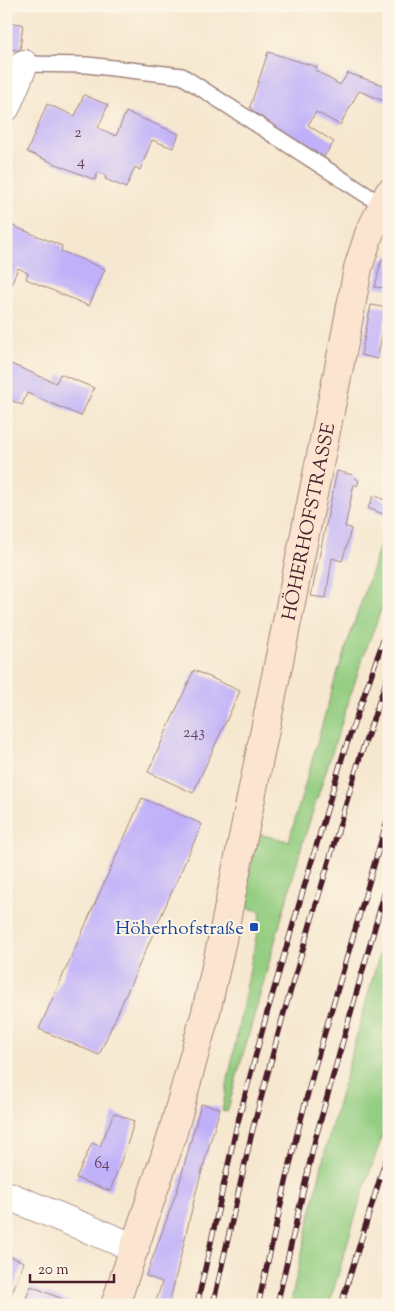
<svg xmlns="http://www.w3.org/2000/svg" width="395" height="1311" font-family="'Sorts Mill Goudy',serif">
  <rect width="100%" height="100%" fill="#fcf5e5"/>
  <filter id="ink" filterUnits="userSpaceOnUse"><feTurbulence type="fractalNoise" baseFrequency=".02" numOctaves="2"/><feDisplacementMap in="SourceGraphic" scale="10" xChannelSelector="R" yChannelSelector="G"/><feConvolveMatrix kernelMatrix="1 2 1 2 8 2 1 2 1" color-interpolation-filters="sRGB"/></filter>
  <filter id="wash" filterUnits="userSpaceOnUse"><feTurbulence type="fractalNoise" baseFrequency=".0096" numOctaves="4" result="noise"/><feDisplacementMap in="SourceGraphic" scale="20" xChannelSelector="R" yChannelSelector="G"/><feGaussianBlur stdDeviation="1.12" result="paint"/><feColorMatrix in="noise" values="0 0 0 0 0 0 0 0 0 0 0 0 0 0 0 0 0 1.4 0 .05"/><feComposite in="paint" operator="in"/></filter>
  <g filter="url(#wash)">
    <rect width="100%" height="100%" fill="#f6e7cf"/>
    <path fill="#94ce82" stroke="#6f7656" d="M 389,517 L 389,589 L 363,657 L 302,845 L 227,1112 L 222,1111 L 261,912 L 243,906 L 257,834 L 289,841 L 334,683 L 368,582 Z
      M 389,919 L 389,1117 L 363,1191 L 329,1305 L 290,1305 L 327,1143 Z"/>
    <g id="blocks">
      <path fill="#bfb0f9" d="M 6,23 L 23,24 L 20,50 L 6,50 Z
        M 268,52 L 317,67 L 315,70 L 340,85 L 348,73 L 389,87 L 389,103 L 359,91 L 340,125 L 316,112 L 308,125 L 334,142 L 323,158 L 260,120 L 250,107 Z
        M 84,95 L 108,105 L 98,128 L 116,136 L 126,112 L 179,134 L 173,148 L 152,140 L 140,170 L 135,167 L 126,188 L 105,179 L 106,176 L 98,172 L 95,180 L 27,152 L 47,104 L 75,116 Z
        M 6,223 L 62,246 L 61,251 L 105,269 L 89,306 L 26,279 L 28,273 L 18,268 L 6,297 Z
        M 389,255 L 389,281 L 387,288 L 375,287 L 381,262 Z
        M 371,305 L 388,308 L 377,359 L 361,355 Z
        M 6,362 L 56,383 L 60,374 L 94,388 L 81,416 L 27,393 L 22,405 L 6,398 Z
        M 337,471 L 353,475 L 359,481 L 357,486 L 354,484 L 345,527 L 351,528 L 347,545 L 342,561 L 332,558 L 326,598 L 311,596 Z
        M 374,495 L 389,502 L 389,507 L 385,515 L 368,508 Z
        M 194,670 L 240,691 L 193,793 L 148,772 Z
        M 142,798 L 202,824 L 99,1055 L 39,1029 Z
        M 201,1104 L 220,1108 L 196,1192 L 169,1305 L 155,1305 L 162,1282 L 146,1276 L 178,1188 Z
        M 114,1113 L 134,1121 L 129,1139 L 110,1191 L 76,1178 L 92,1143 L 100,1146 Z
        M 6,1255 L 24,1262 L 7,1305 L 6,1305 Z
        M 31,1286 L 77,1305 L 23,1305 Z"/>
    </g>
  </g>
  <g filter="url(#ink)">
    <use href="#blocks" fill-opacity="0" stroke="#a0837d" stroke-width="1"/>
    <g fill="none" stroke-linecap="round" stroke-linejoin="round">
      <g stroke="#a0837d" stroke-width="18">
        <path id="lane" d="M 6,66 L 24,64 L 87,65 L 182,76 L 382,205"/>
      </g>
      <g stroke="#a0837d" stroke-width="30">
        <path id="street" d="M 6,107 L 24,64
          M 6,1195 L 135,1248"/>
      </g>
      <g stroke="#a0837d" stroke-width="30">
        <g id="secondary">
          <path id="s1" d="M 115,1305 L 171,1139 L 206,1012 L 222,940 L 346,333 L 358,268 L 369,234 L 389,193"/>
        </g>
      </g>
      <use href="#lane" stroke="#fff" stroke-width="15"/>
      <use href="#street" stroke="#fff" stroke-width="28"/>
      <use href="#secondary" stroke="#fce5d0" stroke-width="28"/>
      <g stroke="#4a1f2b" stroke-width="5.5">
        <path id="rail" d="M 197,1305 L 236,1129 L 267,1013 L 343,755 L 389,624
          M 213,1305 L 252,1132 L 283,1016 L 359,760 L 389,673
          M 258,1305 L 296,1138 L 315,1066 L 389,814
          M 277,1305 L 315,1140 L 389,877
          M 341,1305 L 389,1149"/>
      </g>
      <use href="#rail" stroke="#fcf5e5" stroke-width="4" stroke-dasharray="11" stroke-linecap="butt"/>
    </g>
  </g>
  <rect fill="#1a4fb4" stroke="#fcf5e5" stroke-width="2" x="249" y="922" width="10" height="10" rx="2.5"/>
  <g text-anchor="middle" stroke-width="4" stroke-linejoin="round" paint-order="stroke">
    <g font-size="16" fill="#67435e">
      <text x="78" y="137">2</text>
      <text x="81" y="166">4</text>
      <text x="194" y="737">243</text>
      <text x="102" y="1168">64</text>
    </g>
    <g font-size="19" fill="#4a1f2b" stroke="#fcf5e5">
      <text dy="7" stroke="none"><textPath href="#s1" startOffset="808">HÖHERHOFSTRASSE</textPath></text>
    </g>
    <g font-size="19" fill="#164399" stroke="#fcf5e5" text-anchor="end">
      <text x="244" y="934">Höherhofstraße</text>
    </g>
  </g>
  <rect width="395" height="1311" fill="none" stroke="#fcf5e5" stroke-width="25"/>
  <path d="M30 1274v8h84v-8" fill="none" stroke="#4a1f2b" stroke-width="2.5"/>
  <text x="38" y="1274" font-size="15" fill="#4a1f2b" stroke="#fcf5e5" stroke-width="4" paint-order="stroke">20 m</text>
</svg>
